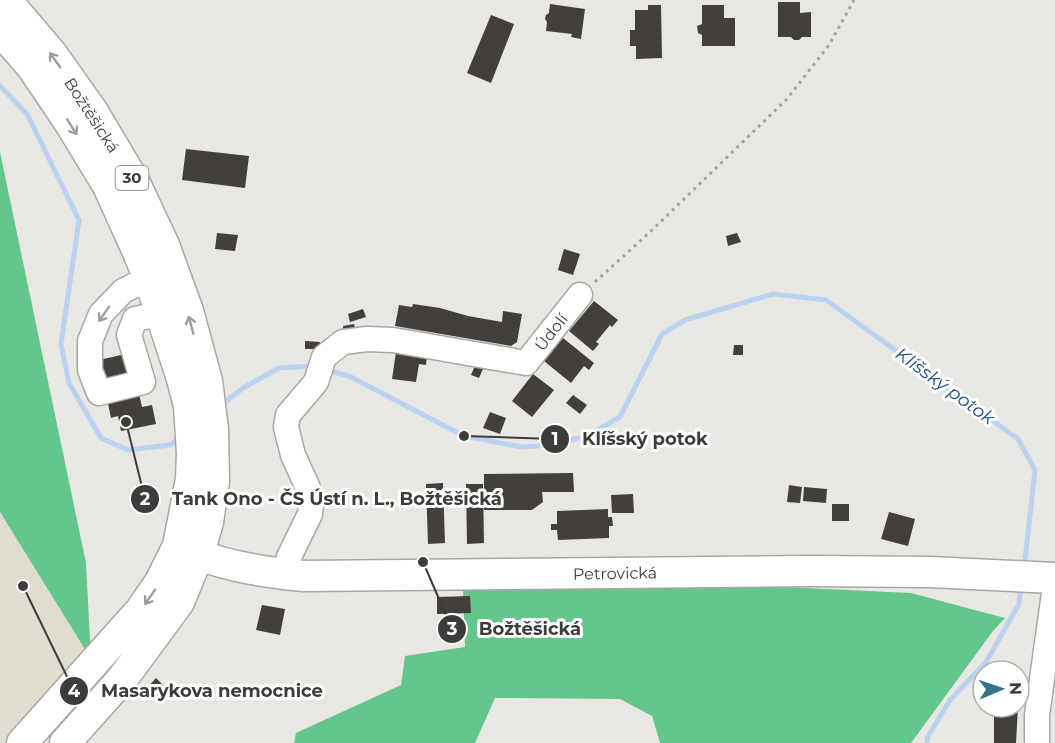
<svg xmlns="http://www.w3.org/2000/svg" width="1055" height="743" font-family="Montserrat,sans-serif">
  <rect width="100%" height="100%" fill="#e8e7e2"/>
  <path fill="#e0ddd0" d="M 0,512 L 91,659 L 13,743 L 0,743 Z"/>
  <path fill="#65c68d" d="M 0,152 L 86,563 L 91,659 L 0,512 Z
    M 659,581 L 911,593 L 1005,618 L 993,631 L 911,743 L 660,743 L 652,716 L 620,699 L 495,698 L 475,743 L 294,743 L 296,733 L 401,685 L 405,656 L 465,647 L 463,588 Z"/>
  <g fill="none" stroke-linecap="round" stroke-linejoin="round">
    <path stroke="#bbd1f1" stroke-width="5" d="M 0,86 L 27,114 L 79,220 L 61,344 L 69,383 L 101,438 L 128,450 L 170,445 L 182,436
      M 328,370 L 351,377 L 464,436 L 522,447 L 555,445 L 589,435 L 620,417 L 662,334 L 685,320 L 773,294 L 826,300 L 1018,439 L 1035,470 L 1025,560
      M 220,406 L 243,388 L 279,368 L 313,366
      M 927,743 L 927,738 L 950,700 L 986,662 L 1019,604 L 1020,594"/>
  </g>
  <path fill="#43403c" d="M 778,2 L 800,2 L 800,13 L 811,12 L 811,37 L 802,37 L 799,40 L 794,40 L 791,37 L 778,37 Z
    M 550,4 L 585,9 L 581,39 L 571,37 L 572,34 L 546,31 L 547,22 L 545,19 L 546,15 L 549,13 Z
    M 648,5 L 661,5 L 662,58 L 636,59 L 636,46 L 630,46 L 630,30 L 635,30 L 635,10 L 648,10 Z
    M 702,5 L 724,5 L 724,18 L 735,18 L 735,46 L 702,46 L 702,35 L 698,33 L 697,26 L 702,24 Z
    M 491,15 L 514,24 L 491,83 L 467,73 Z
    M 186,149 L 249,156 L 245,188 L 182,180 Z
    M 217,233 L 238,235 L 235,251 L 215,249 Z
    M 737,233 L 741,242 L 728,246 L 726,236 Z
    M 564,249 L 580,254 L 573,275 L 558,270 Z
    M 594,301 L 618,320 L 612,327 L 610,325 L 596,342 L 599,344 L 593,351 L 569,331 Z
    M 413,304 L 440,308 L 468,316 L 502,322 L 503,311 L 522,314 L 517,342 L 511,346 L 395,326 L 399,305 L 412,307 Z
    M 363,309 L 366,317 L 350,322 L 348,314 Z
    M 354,324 L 356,333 L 344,336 L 343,326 Z
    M 563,338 L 594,363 L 589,370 L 584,366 L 571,383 L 544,361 Z
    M 305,341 L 320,342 L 320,349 L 305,349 Z
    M 734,345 L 743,345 L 743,355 L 733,355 Z
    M 396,352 L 427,356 L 426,365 L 419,364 L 416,382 L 392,379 Z
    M 130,353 L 142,407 L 152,405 L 156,424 L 121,431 L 118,416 L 111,418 L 99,360 Z
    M 477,361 L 485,364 L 479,378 L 471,375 Z
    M 533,374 L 554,390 L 532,417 L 512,401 Z
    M 573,395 L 587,405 L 580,414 L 566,403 Z
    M 490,412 L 506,418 L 500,434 L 483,428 Z
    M 573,473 L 574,492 L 542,492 L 543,502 L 532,510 L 484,510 L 484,474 Z
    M 443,483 L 445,543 L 428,544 L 426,484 Z
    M 466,484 L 483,484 L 484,543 L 467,544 Z
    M 789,485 L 802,487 L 800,503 L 787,502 Z
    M 804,487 L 827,489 L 826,503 L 803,501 Z
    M 633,494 L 634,513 L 612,513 L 611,495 Z
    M 832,504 L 849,504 L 849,521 L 832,521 Z
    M 608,509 L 608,517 L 612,517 L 613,526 L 609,526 L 609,538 L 558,540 L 557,530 L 551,530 L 551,524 L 557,524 L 557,511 Z
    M 889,512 L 915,519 L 908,546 L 881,539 Z
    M 470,596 L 471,613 L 437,614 L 437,597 Z
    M 262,605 L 285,609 L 280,635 L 256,630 Z
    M 156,678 L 165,687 L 155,698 L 146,689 Z
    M 994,707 L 1018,707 L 1016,743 L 994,743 Z"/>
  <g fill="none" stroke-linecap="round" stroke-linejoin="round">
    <g stroke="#a9a7a2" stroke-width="27">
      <path id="minor" d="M 149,278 L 123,291 L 101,314 L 90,341 L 90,370 L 99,393 L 143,382 L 129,335 L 135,319 L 160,314
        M 285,574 L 289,557 L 310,514 L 312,497 L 293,455 L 286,427 L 288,415 L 316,382 L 324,357 L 343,342 L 367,339 L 393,340 L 526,363 L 580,295
        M 1037,743 L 1037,715 L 1055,586"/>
    </g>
    <g stroke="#a9a7a2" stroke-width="33">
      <path id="major" d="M 6,0 L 52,54 L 93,112 L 134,181 L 164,245 L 188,311 L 207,381 L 213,429 L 214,481 L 208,522 L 198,556 L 179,602 L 123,678 L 65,743
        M 0,30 L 32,67 L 71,125 L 108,186 L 137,250 L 149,278 L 182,379 L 189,406 L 192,453 L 191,479 L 178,546 L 160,582 L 140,611 L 22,743
        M 178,546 C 217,565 261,572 304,576 L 810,571 L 930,572 L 1055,578"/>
    </g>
    <path stroke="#a4a39f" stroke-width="3" stroke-dasharray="3 4.5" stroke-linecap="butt" d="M 595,282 L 649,233 L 787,99 L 829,45 L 854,0"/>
    <use href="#minor" stroke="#fff" stroke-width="24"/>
    <use href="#major" stroke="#fff" stroke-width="30"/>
  </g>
  <defs><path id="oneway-shaft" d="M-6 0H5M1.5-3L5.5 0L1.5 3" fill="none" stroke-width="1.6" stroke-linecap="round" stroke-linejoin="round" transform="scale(1.5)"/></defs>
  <g stroke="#9e9e9c">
    <use href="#oneway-shaft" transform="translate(55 60) rotate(-126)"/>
    <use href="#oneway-shaft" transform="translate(72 127) rotate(58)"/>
    <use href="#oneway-shaft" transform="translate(104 314) rotate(125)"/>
    <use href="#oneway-shaft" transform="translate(191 325) rotate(-105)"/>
    <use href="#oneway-shaft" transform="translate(150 597) rotate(125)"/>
  </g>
  <g text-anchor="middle" stroke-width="6" stroke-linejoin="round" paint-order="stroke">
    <rect fill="#fff" stroke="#777675" stroke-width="1.5" x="115.5" y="166" width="33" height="24" rx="4.5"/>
    <g font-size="15" font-weight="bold" fill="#3d3c3a">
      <text x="132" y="183">30</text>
    </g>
    <g font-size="16" fill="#3d3c3a" stroke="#fff">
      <text transform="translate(92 115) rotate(57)" y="6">Božtěšická</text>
      <text transform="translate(551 332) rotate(-52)" y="6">Údolí</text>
      <text transform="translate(615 573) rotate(-1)" y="6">Petrovická</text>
    </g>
    <g font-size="18" font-style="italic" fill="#184b8e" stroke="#fff">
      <text transform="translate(945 386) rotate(36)" y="6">Klíšský potok</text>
    </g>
  </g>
  <path fill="none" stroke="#3d3c3a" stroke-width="2" d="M464 436L555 439M126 422L145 499M423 562L452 629M23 586L74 691"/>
  <g fill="#3d3c3a" stroke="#fff" stroke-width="2">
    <circle cx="464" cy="436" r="6"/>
    <circle cx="126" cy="422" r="6"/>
    <circle cx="423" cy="562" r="6"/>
    <circle cx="23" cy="586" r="6"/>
    <circle cx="555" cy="439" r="15"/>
    <circle cx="145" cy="499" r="15"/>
    <circle cx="452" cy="629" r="15"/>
    <circle cx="74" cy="691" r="15"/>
  </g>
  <g font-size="18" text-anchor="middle" font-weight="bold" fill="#fff">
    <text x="555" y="445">1</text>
    <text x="145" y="505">2</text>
    <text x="452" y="635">3</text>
    <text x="74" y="697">4</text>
  </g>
  <g font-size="18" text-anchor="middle" font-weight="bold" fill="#3d3c3a" stroke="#fff" stroke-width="6" stroke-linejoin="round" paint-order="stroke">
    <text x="645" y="445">Klíšský potok</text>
    <text x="337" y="505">Tank Ono - ČS Ústí n. L., Božtěšická</text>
    <text x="530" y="635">Božtěšická</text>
    <text x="212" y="697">Masarykova nemocnice</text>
  </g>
  <g transform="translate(1001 689) rotate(88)"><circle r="28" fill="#ffffff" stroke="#b1b1b0" stroke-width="1.5"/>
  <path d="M0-4.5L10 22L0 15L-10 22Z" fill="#357489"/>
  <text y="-9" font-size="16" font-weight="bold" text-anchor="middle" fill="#3d3c3a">N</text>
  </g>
</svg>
